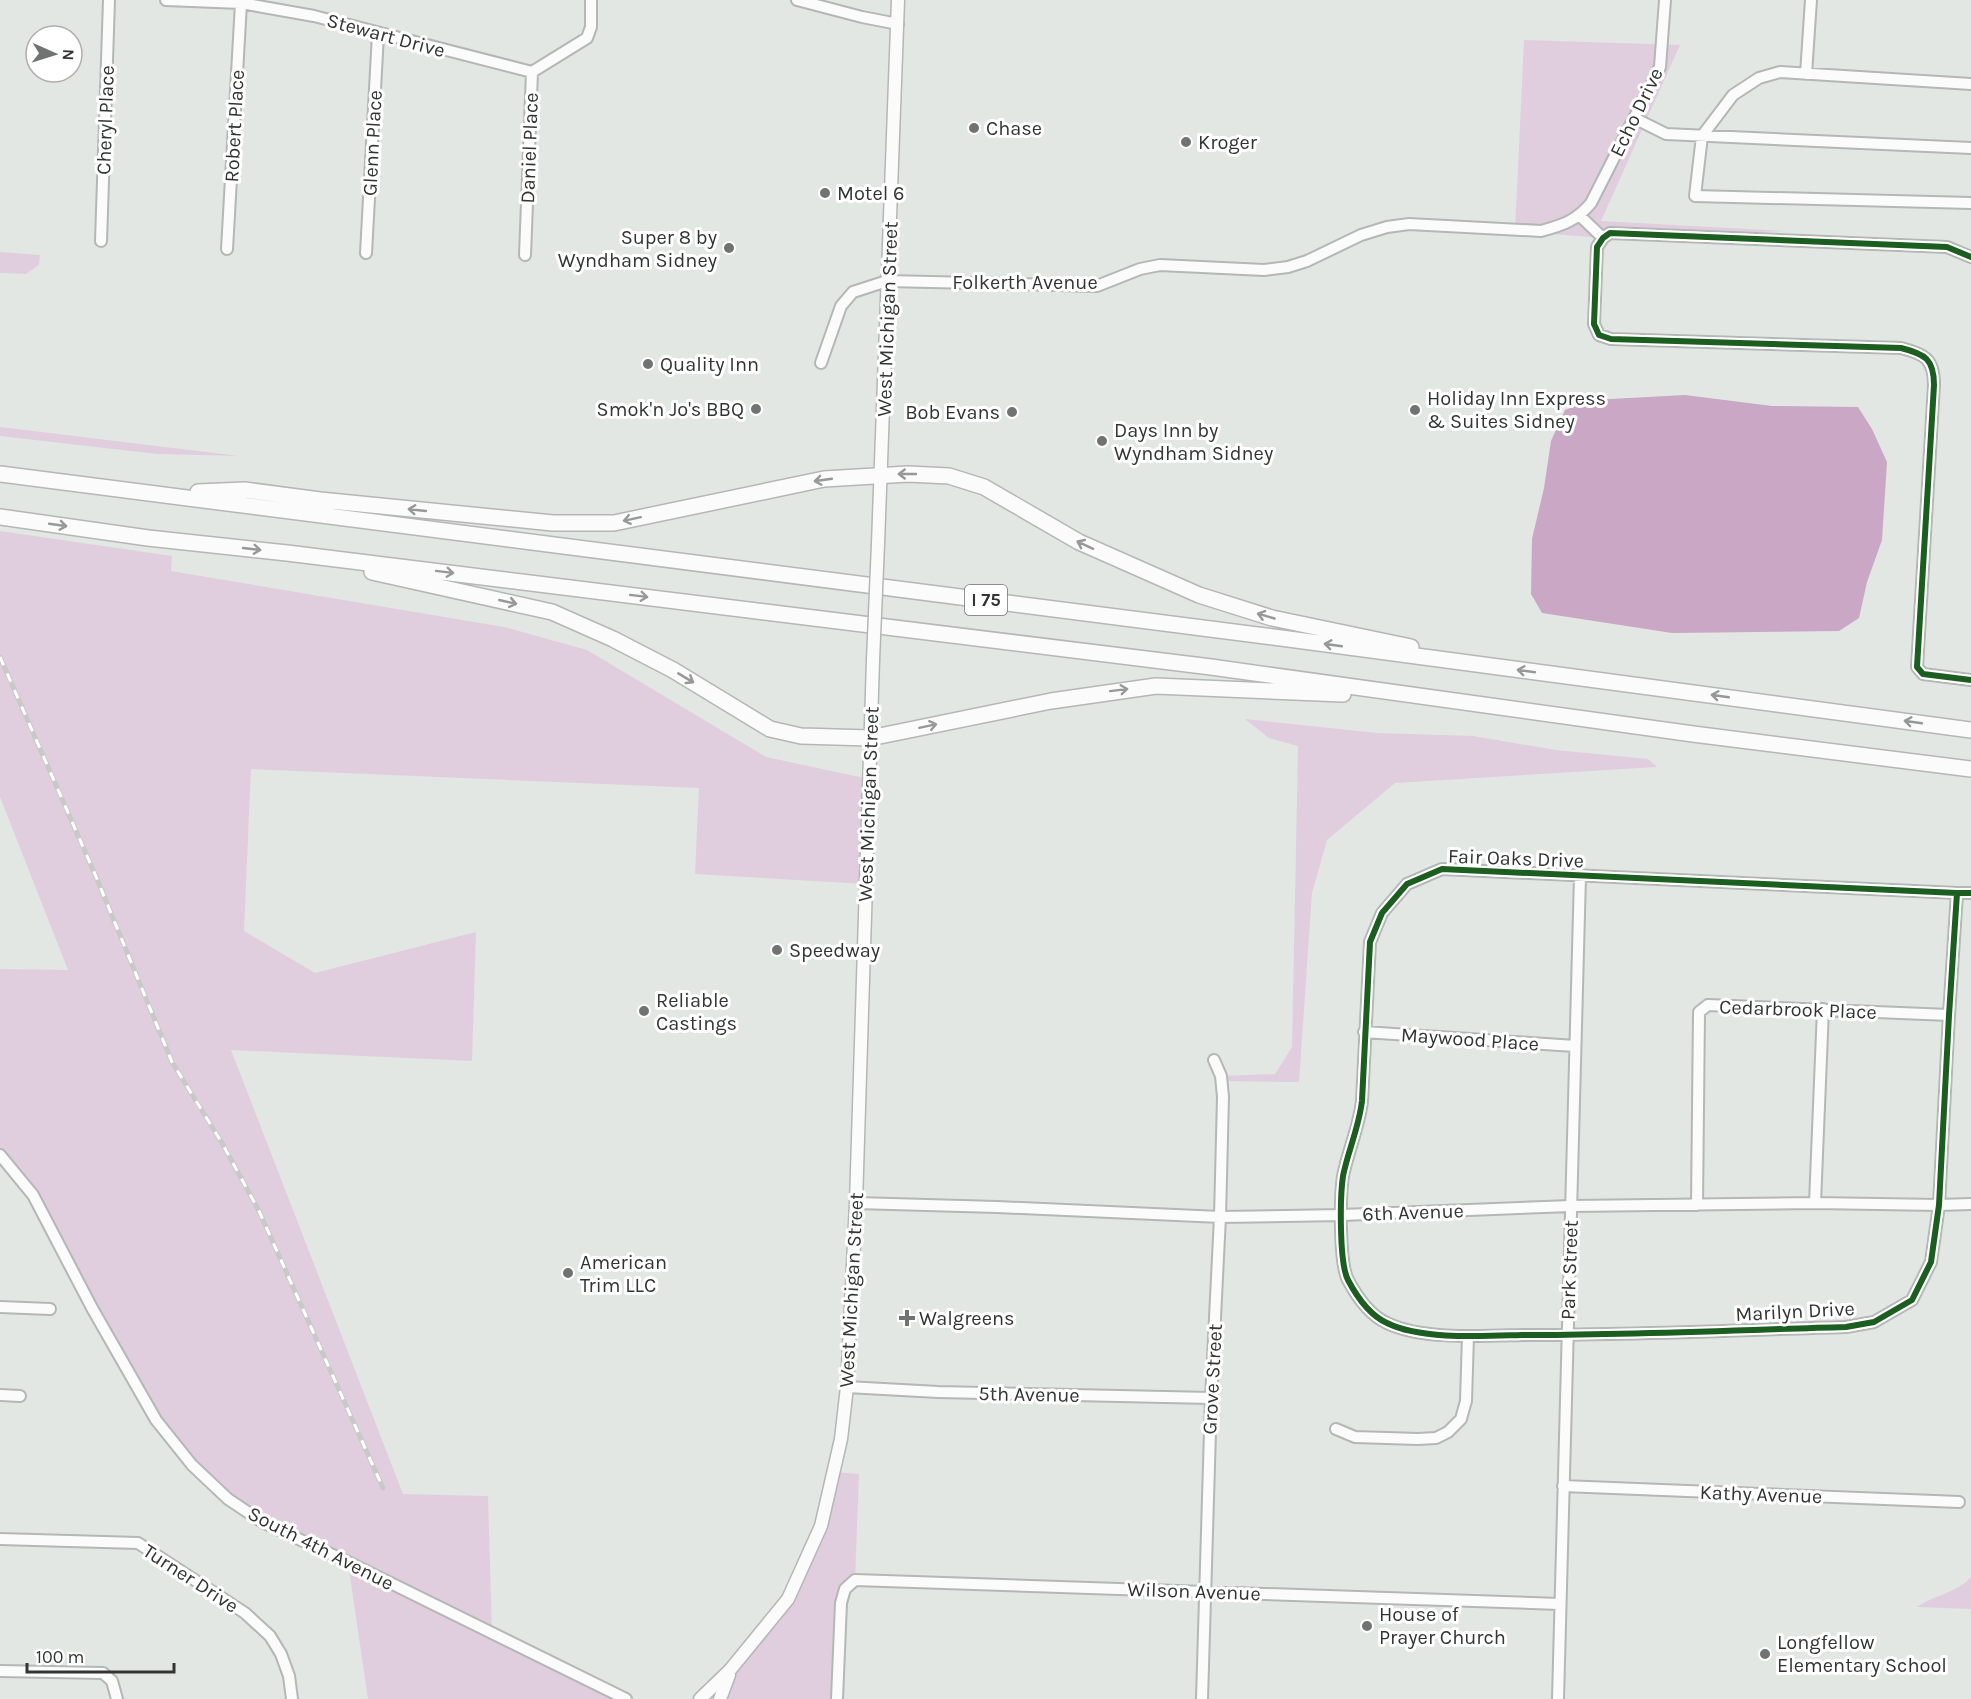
<svg xmlns="http://www.w3.org/2000/svg" width="1971" height="1699" font-family="Karla,sans-serif">
  <rect width="100%" height="100%" fill="#e2e7e4"/>
  <path fill="#e0cede" d="M 1524,40 L 1680,45 L 1601,221 L 1786,231 L 1603,238 L 1515,231 Z
    M 0,252 L 40,255 L 39,265 L 26,274 L 0,273 Z
    M 0,427 L 239,456 L 157,454 L 0,436 Z
    M 0,531 L 172,556 L 171,571 L 504,627 L 587,650 L 766,757 L 869,779 L 866,884 L 695,874 L 699,788 L 251,769 L 244,931 L 315,973 L 476,932 L 472,1061 L 231,1050 L 403,1494 L 488,1496 L 492,1633 L 626,1699 L 368,1699 L 348,1563 L 228,1499 L 156,1420 L 33,1195 L 0,1155 L 0,969 L 68,970 L 0,797 Z
    M 1245,719 L 1377,733 L 1473,736 L 1556,750 L 1648,759 L 1657,767 L 1395,783 L 1327,840 L 1312,893 L 1299,1082 L 1221,1081 L 1221,1076 L 1275,1074 L 1292,1047 L 1298,746 L 1269,738 Z
    M 834,1472 L 859,1474 L 855,1580 L 845,1589 L 837,1699 L 720,1699 L 730,1670 L 788,1599 L 821,1526 Z
    M 1971,1577 L 1971,1609 L 1917,1607 C 1936,1594 1955,1594 1971,1577 Z"/>
  <path fill="#caa7c4" d="M 1685,395 L 1772,406 L 1858,407 L 1872,429 L 1887,462 L 1882,540 L 1867,582 L 1859,618 L 1839,631 L 1672,633 L 1542,613 L 1531,594 L 1532,539 L 1544,488 L 1551,441 L 1565,410 L 1592,400 Z"/>
  <g fill="none" stroke-linecap="round" stroke-linejoin="round">
    <g stroke="#b3b7b5" stroke-width="14">
      <path id="minor" d="M 166,0 L 241,3 L 314,16 L 532,72
        M 797,0 L 862,17 L 898,24
        M 532,72 L 587,38 L 591,27 L 591,0
        M 1806,74 L 1811,0
        M 1971,84 L 1780,72 L 1759,78 L 1733,95 L 1702,136 L 1695,196 L 1971,203
        M 1634,118 L 1666,134 L 1971,148
        M 1580,216 L 1603,238
        M 101,241 L 109,0
        M 227,249 L 241,3
        M 366,253 L 378,34
        M 525,255 L 532,72
        M 1971,257 L 1947,247 L 1610,233 L 1603,238 L 1597,247 L 1594,324 L 1599,335 L 1611,339 L 1901,348 C 1925,354 1934,359 1934,385 L 1917,667 L 1923,674 L 1971,680
        M 821,363 L 841,306 L 853,292 L 887,281 L 1097,286 L 1140,269 L 1160,265 L 1264,270 L 1288,267 L 1307,261 L 1361,235 L 1387,227 L 1409,224 L 1541,231 C 1563,225 1576,221 1591,203 L 1660,67 L 1665,0
        M 1957,893 L 1949,1015 L 1939,1205 L 1931,1262 L 1912,1300 L 1874,1322 L 1846,1327 C 1738,1330 1630,1335 1522,1335 C 1484,1336 1421,1340 1387,1323 C 1369,1315 1357,1297 1348,1280 C 1339,1263 1340,1196 1343,1176 C 1348,1151 1359,1127 1362,1101 L 1370,942 L 1382,913 L 1407,884 L 1442,869 L 1957,893 L 1971,893
        M 1364,1032 L 1575,1046
        M 0,1155 L 33,1195 L 92,1308 L 156,1420 L 192,1465 L 228,1499 L 264,1523 L 348,1562 L 626,1699
        M 856,1203 L 997,1207 L 1220,1217 L 1342,1215 L 1571,1206 L 1815,1203 L 1939,1205 L 1971,1204
        M 1815,1203 L 1823,1009
        M 1697,1205 L 1699,1012 L 1708,1005 L 1949,1015
        M 0,1307 L 50,1309
        M 847,1387 L 938,1392 L 1211,1398
        M 0,1395 L 20,1396
        M 1336,1429 L 1355,1437 L 1418,1439 L 1436,1438 L 1448,1432 L 1461,1419 L 1466,1401 L 1468,1336
        M 1563,1486 L 1959,1502
        M 0,1539 L 138,1543 L 245,1613 L 270,1636 L 281,1654 L 289,1676 L 292,1699
        M 0,1671 L 103,1673 L 112,1681 L 117,1699
        M 837,1699 L 841,1603 L 845,1589 L 855,1580 L 1560,1604
        M 1202,1699 L 1211,1398 L 1220,1217 L 1223,1097 L 1221,1076 L 1214,1060
        M 1558,1699 L 1580,876"/>
    </g>
    <g stroke="#b3b7b5" stroke-width="15">
      <path id="major" d="M 878,544 L 898,0
        M 700,1699 L 730,1670 L 788,1599 L 821,1526 L 841,1439 L 847,1387 L 856,1203 L 873,660
        M 720,1699 L 729,1675"/>
    </g>
    <g stroke="#b3b7b5" stroke-width="18">
      <path id="highway" d="M 0,474 L 1281,638 L 1971,730
        M 198,492 L 245,490 L 320,500 L 553,523 L 614,523 L 824,479 L 908,474 L 949,476 L 984,487 L 1079,542 L 1199,595 L 1272,618 L 1411,647
        M 0,517 L 148,538 L 287,553 L 1211,667 L 1693,734 L 1971,769
        M 372,572 L 552,612 L 613,639 L 673,670 L 770,729 L 801,736 L 870,738 L 1051,701 L 1156,686 L 1343,694"/>
    </g>
    <use href="#minor" stroke="#fbfbfb" stroke-width="10"/>
    <use href="#major" stroke="#fbfbfb" stroke-width="12"/>
    <use href="#highway" stroke="#fbfbfb" stroke-width="15"/>
    <g stroke="#c8c9c9" stroke-width="5">
      <path id="rail" d="M 0,657 L 97,879 L 172,1062 L 222,1143 L 259,1211 L 383,1488"/>
    </g>
    <use href="#rail" stroke="#fff" stroke-width="3" stroke-dasharray="9" stroke-linecap="butt"/>
    <g stroke="#b3b7b5" stroke-width="15" stroke-linecap="butt">
      <path id="major-bridge" d="M 873,660 L 878,544"/>
    </g>
    <use href="#major-bridge" stroke="#fbfbfb" stroke-width="12"/>
    <g stroke="#fff" stroke-width="10">
      <path id="cycleway" d="M 1971,257 L 1947,247 L 1610,233 L 1603,238 L 1597,247 L 1594,324 L 1599,335 L 1611,339 L 1901,348 C 1925,354 1934,359 1934,385 L 1917,667 L 1923,674 L 1971,680
        M 1957,893 L 1949,1015 L 1939,1205 L 1931,1262 L 1912,1300 L 1874,1322 L 1846,1327 C 1738,1330 1630,1335 1522,1335 C 1484,1336 1421,1340 1387,1323 C 1369,1315 1357,1297 1348,1280 C 1339,1263 1340,1196 1343,1176 C 1348,1151 1359,1127 1362,1101 L 1370,942 L 1382,913 L 1407,884 L 1442,869 L 1957,893 L 1971,893"/>
    </g>
    <use href="#cycleway" stroke="#1b5e20" stroke-width="6"/>
  </g>
  <defs><path id="oneway-shaft" d="M-6 0H5M1.5-3L5.5 0L1.5 3" fill="none" stroke-width="1.6" stroke-linecap="round" stroke-linejoin="round" transform="scale(1.5)"/></defs>
  <g stroke="#979898">
    <use href="#oneway-shaft" transform="translate(907 474) rotate(180)"/>
    <use href="#oneway-shaft" transform="translate(823 480) rotate(172)"/>
    <use href="#oneway-shaft" transform="translate(417 510) rotate(-174)"/>
    <use href="#oneway-shaft" transform="translate(632 519) rotate(168)"/>
    <use href="#oneway-shaft" transform="translate(58 525) rotate(8)"/>
    <use href="#oneway-shaft" transform="translate(1085 545) rotate(-155)"/>
    <use href="#oneway-shaft" transform="translate(252 549) rotate(6)"/>
    <use href="#oneway-shaft" transform="translate(445 572) rotate(7)"/>
    <use href="#oneway-shaft" transform="translate(639 596) rotate(7)"/>
    <use href="#oneway-shaft" transform="translate(508 602) rotate(13)"/>
    <use href="#oneway-shaft" transform="translate(1266 616) rotate(-164)"/>
    <use href="#oneway-shaft" transform="translate(1333 645) rotate(-172)"/>
    <use href="#oneway-shaft" transform="translate(1526 671) rotate(-172)"/>
    <use href="#oneway-shaft" transform="translate(686 678) rotate(31)"/>
    <use href="#oneway-shaft" transform="translate(1119 690) rotate(-7)"/>
    <use href="#oneway-shaft" transform="translate(1720 696) rotate(-172)"/>
    <use href="#oneway-shaft" transform="translate(1913 722) rotate(-172)"/>
    <use href="#oneway-shaft" transform="translate(928 726) rotate(-12)"/>
  </g>
  <g fill="#707372" stroke="#fff" stroke-width="2">
    <circle cx="974" cy="128" r="6"/>
    <circle cx="1186" cy="142" r="6"/>
    <circle cx="825" cy="193" r="6"/>
    <circle cx="729" cy="248" r="6"/>
    <circle cx="648" cy="364" r="6"/>
    <circle cx="756" cy="409" r="6"/>
    <circle cx="1415" cy="410" r="6"/>
    <circle cx="1012" cy="412" r="6"/>
    <circle cx="1102" cy="441" r="6"/>
    <circle cx="777" cy="950" r="6"/>
    <circle cx="644" cy="1011" r="6"/>
    <circle cx="568" cy="1273" r="6"/>
    <path d="M904 1309h6v6h6v6h-6v6h-6v-6h-6v-6h6z"/>
    <circle cx="1367" cy="1626" r="6"/>
    <circle cx="1765" cy="1654" r="6"/>
  </g>
  <g text-anchor="middle" stroke-width="6" stroke-linejoin="round" paint-order="stroke">
    <rect fill="#fff" stroke="#707271" stroke-width="1.5" x="965" y="585" width="42" height="30" rx="4.5"/>
    <g font-size="18" font-weight="bold" fill="#333534">
      <text x="986" y="606">I 75</text>
    </g>
    <g font-size="20" fill="#333534" stroke="#fff">
      <text transform="translate(386 35) rotate(15)" y="7">Stewart Drive</text>
      <text transform="translate(1636 112) rotate(-64)" y="7">Echo Drive</text>
      <text transform="translate(105 120) rotate(-88)" y="7">Cheryl Place</text>
      <text transform="translate(234 126) rotate(-87)" y="7">Robert Place</text>
      <text transform="translate(372 143) rotate(-87)" y="7">Glenn Place</text>
      <text transform="translate(529 148) rotate(-88)" y="7">Daniel Place</text>
      <text x="1025" y="289">Folkerth Avenue</text>
      <text transform="translate(887 319) rotate(-88)" y="7">West Michigan Street</text>
      <text transform="translate(868 804) rotate(-88)" y="7">West Michigan Street</text>
      <text transform="translate(1516 858) rotate(2)" y="7">Fair Oaks Drive</text>
      <text transform="translate(1798 1009) rotate(2)" y="7">Cedarbrook Place</text>
      <text transform="translate(1470 1039) rotate(4)" y="7">Maywood Place</text>
      <text transform="translate(1413 1212) rotate(-2)" y="7">6th Avenue</text>
      <text transform="translate(1569 1270) rotate(-88)" y="7">Park Street</text>
      <text transform="translate(851 1290) rotate(-87)" y="7">West Michigan Street</text>
      <text transform="translate(1795 1311) rotate(-3)" y="7">Marilyn Drive</text>
      <text transform="translate(1212 1379) rotate(-87)" y="7">Grove Street</text>
      <text transform="translate(1029 1394) rotate(1)" y="7">5th Avenue</text>
      <text transform="translate(1761 1494) rotate(2)" y="7">Kathy Avenue</text>
      <text transform="translate(321 1548) rotate(27)" y="7">South 4th Avenue</text>
      <text transform="translate(191 1578) rotate(33)" y="7">Turner Drive</text>
      <text transform="translate(1194 1591) rotate(2)" y="7">Wilson Avenue</text>
    </g>
    <g font-size="20" fill="#333534" stroke="#fff" text-anchor="start">
      <text x="986" y="135">Chase</text>
      <text x="1198" y="149">Kroger</text>
      <text x="837" y="200">Motel 6</text>
      <text x="717" y="244" text-anchor="end">Super 8 by<tspan x="717" dy="23">Wyndham Sidney</tspan></text>
      <text x="660" y="371">Quality Inn</text>
      <text x="1427" y="405">Holiday Inn Express<tspan x="1427" dy="23">&amp; Suites Sidney</tspan></text>
      <text x="744" y="416" text-anchor="end">Smok'n Jo's BBQ</text>
      <text x="1000" y="419" text-anchor="end">Bob Evans</text>
      <text x="1114" y="437">Days Inn by<tspan x="1114" dy="23">Wyndham Sidney</tspan></text>
      <text x="789" y="957">Speedway</text>
      <text x="656" y="1007">Reliable<tspan x="656" dy="23">Castings</tspan></text>
      <text x="580" y="1269">American<tspan x="580" dy="23">Trim LLC</tspan></text>
      <text x="919" y="1325">Walgreens</text>
      <text x="1379" y="1621">House of<tspan x="1379" dy="23">Prayer Church</tspan></text>
      <text x="1777" y="1649">Longfellow<tspan x="1777" dy="23">Elementary School</tspan></text>
    </g>
  </g>
  <g transform="translate(54 54) rotate(93)"><circle r="28" fill="#ffffff" stroke="#adaeae" stroke-width="1.5"/>
  <path d="M0-4.5L10 22L0 15L-10 22Z" fill="#707372"/>
  <text y="-9" font-size="16" font-weight="bold" text-anchor="middle" fill="#333534">N</text>
  </g>
  <path d="M27 1663v9h147v-9" fill="none" stroke="#333534" stroke-width="3"/>
  <text x="36" y="1663" font-size="18" fill="#333534" stroke="#ffffff" stroke-width="4.5" paint-order="stroke">100 m</text>
</svg>
